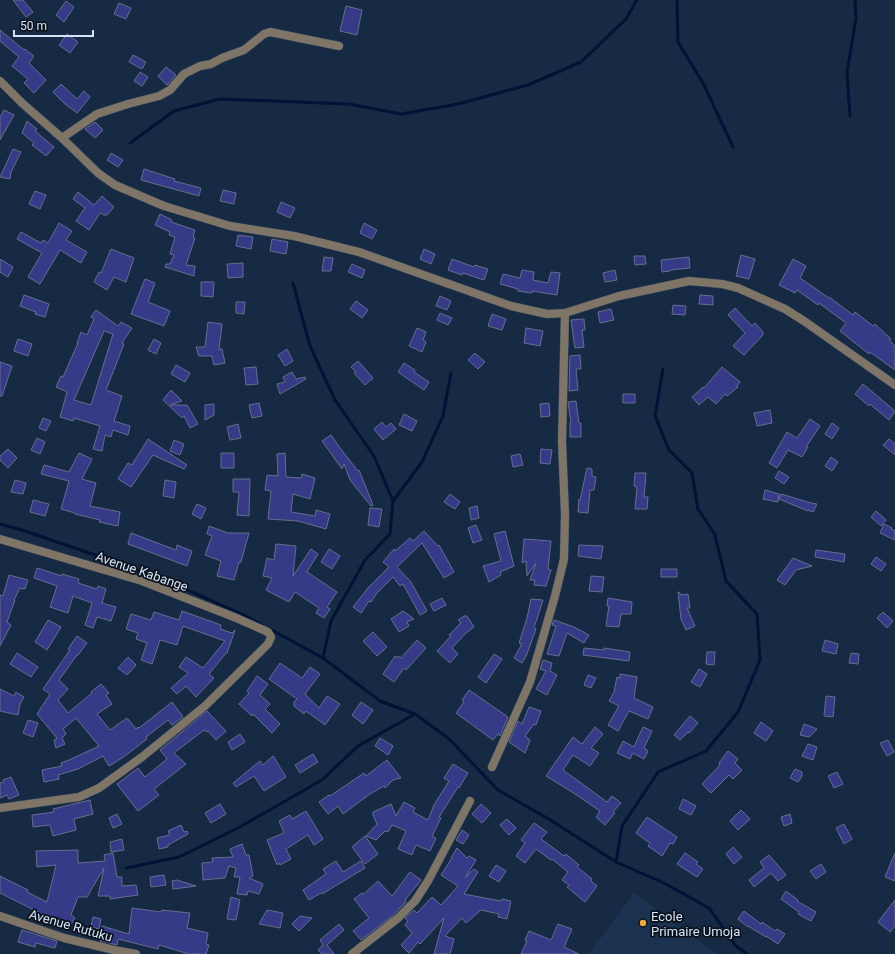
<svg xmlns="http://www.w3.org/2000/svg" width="895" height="954" font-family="Roboto,sans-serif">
  <rect width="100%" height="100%" fill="#172a43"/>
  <path fill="#1b3251" d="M 634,893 L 717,954 L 589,954 Z"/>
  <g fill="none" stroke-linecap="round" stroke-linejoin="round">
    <path stroke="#001235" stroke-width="3" d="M 677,0 L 678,42 L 703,83 L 733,147
      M 850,116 L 847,73 L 856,18 L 855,0
      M 130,143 L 174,111 L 220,99 L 349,104 L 401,114 L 458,104 L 528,85 L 581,62 L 626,19 L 637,0
      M 293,283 L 310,346 L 335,400 L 374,456 L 393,501 L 390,534 L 365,560 L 331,621 L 323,658
      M 393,501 L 422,462 L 443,416 L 451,373
      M 0,524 L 25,531 L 156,576 L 244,615 L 263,626
      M 268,628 L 323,658 L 380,701 L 415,714 L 448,738 L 498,790 L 552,821 L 616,862 L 664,883 L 709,908 L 736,946 L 747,954
      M 616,862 L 622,826 L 658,772 L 706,751 L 738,712 L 760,660 L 757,614 L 726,581 L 715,535 L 698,509 L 692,473 L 669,450 L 655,416 L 663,369
      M 126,868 L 179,857 L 238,828 L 322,780 L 358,746 L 415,714"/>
  </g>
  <path fill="#363b87" stroke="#666d8e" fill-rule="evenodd" d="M 13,0 L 23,0 L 33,12 L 26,17 Z
    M 66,1 L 74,7 L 64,22 L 56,15 Z
    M 119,3 L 131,8 L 126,19 L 114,14 Z
    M 346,6 L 362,10 L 357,35 L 340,31 Z
    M 0,30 L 24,50 L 25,49 L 34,56 L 29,63 L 46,80 L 34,93 L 24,83 L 28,79 L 12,66 L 19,57 L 0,41 Z
    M 67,34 L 78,42 L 70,53 L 59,45 Z
    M 133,55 L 146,62 L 142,69 L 129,62 Z
    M 166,67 L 176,75 L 167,85 L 158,76 Z
    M 140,72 L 148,77 L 142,86 L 134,81 Z
    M 61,84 L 77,99 L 84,91 L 90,97 L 77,113 L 65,104 L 53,92 Z
    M 4,110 L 14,115 L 0,140 L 0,117 Z
    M 27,121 L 37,129 L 35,131 L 54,147 L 46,156 L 32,145 L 34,143 L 22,133 Z
    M 95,122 L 103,130 L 95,138 L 85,129 Z
    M 13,149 L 21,152 L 11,172 L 10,179 L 0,177 Z
    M 111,153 L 123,160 L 118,167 L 107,160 Z
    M 144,169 L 175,179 L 174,181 L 201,188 L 199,196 L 141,180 Z
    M 223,190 L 236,193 L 234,204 L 220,201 Z
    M 35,191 L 46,195 L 40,209 L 29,204 Z
    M 78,192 L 94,205 L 102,196 L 114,207 L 107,215 L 104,215 L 100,213 L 89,230 L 76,221 L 85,208 L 73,199 Z
    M 281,202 L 295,208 L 290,218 L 277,212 Z
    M 160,214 L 172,220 L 171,222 L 195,230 L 193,237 L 195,238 L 186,265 L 195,266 L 194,276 L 165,267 L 166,264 L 170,264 L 174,255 L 170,254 L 175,237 L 169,235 L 170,232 L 155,225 Z
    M 59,223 L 72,231 L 66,240 L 87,252 L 81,263 L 60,250 L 40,284 L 28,277 L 42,253 L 17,239 L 21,232 L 41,243 L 43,240 L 48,243 Z
    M 364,223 L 377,230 L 372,239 L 360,233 Z
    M 238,235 L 253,237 L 251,249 L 236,246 Z
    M 272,239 L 288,242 L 286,254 L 270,251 Z
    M 111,249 L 134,258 L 126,282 L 114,277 L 107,290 L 94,282 L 99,272 L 101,273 Z
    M 424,249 L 435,254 L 431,264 L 420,259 Z
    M 741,255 L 755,259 L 749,279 L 736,276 Z
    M 634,256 L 645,256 L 646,264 L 635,265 Z
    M 324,257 L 333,258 L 331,271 L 322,271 Z
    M 689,257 L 690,268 L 670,270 L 670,271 L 662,272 L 661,260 Z
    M 0,259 L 13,267 L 8,277 L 0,272 Z
    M 452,259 L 474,267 L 475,265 L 488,269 L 484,280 L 463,273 L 462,275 L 448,270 Z
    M 793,259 L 806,266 L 800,278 L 829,298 L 829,297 L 853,315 L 855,312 L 873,326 L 875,324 L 891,339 L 889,340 L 895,346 L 895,370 L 870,352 L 869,354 L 840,331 L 846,323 L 819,303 L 818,305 L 797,290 L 795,293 L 779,285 Z
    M 243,263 L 243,277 L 228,278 L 227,264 Z
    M 352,264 L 365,270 L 362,278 L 348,272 Z
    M 522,270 L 534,272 L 533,280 L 548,283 L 551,272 L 560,273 L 557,295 L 532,291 L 532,293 L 518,291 L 518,289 L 500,284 L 503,274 L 520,278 Z
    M 615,270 L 617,280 L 605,282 L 603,273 Z
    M 145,279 L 155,283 L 148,302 L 170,311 L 164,326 L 131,314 Z
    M 201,282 L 214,282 L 213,297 L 201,296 Z
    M 24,295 L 49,304 L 45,317 L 35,314 L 36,312 L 20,306 Z
    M 700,295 L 713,296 L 713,305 L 699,304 Z
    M 440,296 L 451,301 L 447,310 L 436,306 Z
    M 356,301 L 368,310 L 362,318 L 350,309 Z
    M 236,302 L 245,302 L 244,314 L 236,313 Z
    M 673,305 L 686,306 L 685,315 L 672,314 Z
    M 735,308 L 752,326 L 755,323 L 763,332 L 763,335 L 744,355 L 733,346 L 745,333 L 728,315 Z
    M 611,309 L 614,320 L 600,323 L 598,312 Z
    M 96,310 L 118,326 L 121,322 L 132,328 L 122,343 L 124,344 L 106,390 L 122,396 L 114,421 L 130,426 L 128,435 L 113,430 L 111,437 L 105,435 L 102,451 L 93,449 L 100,426 L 74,418 L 73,421 L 60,417 L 67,392 L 56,387 L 61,376 L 63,377 L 78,343 L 77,343 L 81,332 L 87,335 L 94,319 L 91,317 ZM 104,331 L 113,334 L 91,405 L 74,400 Z
    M 440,313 L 452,318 L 448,325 L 437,320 Z
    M 492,314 L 506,319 L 502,330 L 488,326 Z
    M 584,319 L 585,330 L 582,330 L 584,347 L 575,348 L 571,320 Z
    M 208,322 L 222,324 L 219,350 L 222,349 L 225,363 L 214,365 L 212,356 L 199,356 L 196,347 L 205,347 Z
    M 417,328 L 426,332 L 423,340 L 426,342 L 422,352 L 409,346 Z
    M 526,328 L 543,331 L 540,346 L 524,343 Z
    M 18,339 L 32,344 L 28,356 L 14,351 Z
    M 154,339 L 161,343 L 156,354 L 148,350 Z
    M 287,349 L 293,361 L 285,366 L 278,355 Z
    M 475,353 L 485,362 L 478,369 L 468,360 Z
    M 580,355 L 581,369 L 576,369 L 578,390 L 569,391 L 570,356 Z
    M 358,361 L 373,378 L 365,385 L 354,373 L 356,372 L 351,367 Z
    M 0,362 L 12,366 L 2,396 L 0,396 Z
    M 404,363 L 415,370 L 414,372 L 429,382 L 424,390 L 398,372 Z
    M 176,365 L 190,373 L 185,382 L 171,374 Z
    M 256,367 L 258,384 L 246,385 L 244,368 Z
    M 722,367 L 740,382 L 737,386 L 738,387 L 727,396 L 725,394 L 716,404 L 708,397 L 699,405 L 692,397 L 703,387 L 704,388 Z
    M 292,372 L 296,379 L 305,377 L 306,379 L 280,394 L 277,384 L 285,382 L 283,377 Z
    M 863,384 L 895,411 L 889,420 L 870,404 L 869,406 L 855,394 Z
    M 171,390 L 182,401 L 170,405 L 187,405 L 198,424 L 190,428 L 184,416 L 182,418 L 163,400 Z
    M 623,394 L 635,394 L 635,403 L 623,403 Z
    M 576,401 L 579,423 L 581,423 L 581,437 L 570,437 L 570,423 L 571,423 L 568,402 Z
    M 259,403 L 262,416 L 252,418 L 249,405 Z
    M 549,403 L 550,416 L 541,417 L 540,404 Z
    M 214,404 L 214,415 L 205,420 L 205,405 Z
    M 770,410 L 772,423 L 757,426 L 754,413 Z
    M 404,414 L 417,421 L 412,431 L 399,425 Z
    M 43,418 L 51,421 L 46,431 L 39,428 Z
    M 810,419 L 820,426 L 806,447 L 808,447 L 802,457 L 788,450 L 777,468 L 769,463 L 787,432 L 797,438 Z
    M 382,422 L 386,427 L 391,423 L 396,429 L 383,440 L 374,429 Z
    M 832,423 L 839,428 L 832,439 L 825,434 Z
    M 238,424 L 241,438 L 230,440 L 227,427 Z
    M 331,435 L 340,448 L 358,471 L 359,470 L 373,505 L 371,506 L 350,480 L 344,464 L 342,469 L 322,441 Z
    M 37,438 L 45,442 L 40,454 L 31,450 Z
    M 148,439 L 187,465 L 184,469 L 153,455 L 131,487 L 118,479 L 128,463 L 132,465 Z
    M 889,439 L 895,444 L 895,455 L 883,445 Z
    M 174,440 L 184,444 L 180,455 L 170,451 Z
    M 8,449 L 17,458 L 8,468 L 0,460 L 0,456 Z
    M 541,449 L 552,450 L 550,464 L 540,463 Z
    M 79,453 L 92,459 L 82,479 L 96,483 L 90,506 L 120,512 L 118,526 L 99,522 L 100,520 L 75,514 L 75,513 L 61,509 L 69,481 L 41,474 L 44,465 L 69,472 Z
    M 221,453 L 234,453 L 234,468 L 221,468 Z
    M 285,453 L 286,477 L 301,478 L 302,474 L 315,478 L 310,499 L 293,494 L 291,512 L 315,516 L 316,510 L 330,514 L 326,529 L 298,521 L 268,519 L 271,491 L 265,490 L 267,475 L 278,476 L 277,454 Z
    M 520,454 L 523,465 L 513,467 L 511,456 Z
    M 831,457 L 838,462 L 832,471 L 825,466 Z
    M 587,468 L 592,469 L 592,476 L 596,477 L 594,490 L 590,490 L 588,513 L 578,512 L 579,499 L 580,500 Z
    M 779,471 L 789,477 L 784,484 L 775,478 Z
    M 635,473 L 646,473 L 644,497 L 648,497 L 647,509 L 635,509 L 637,487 L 634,486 Z
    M 233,479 L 250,479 L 249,516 L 237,515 L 239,492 L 233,492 Z
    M 15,480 L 26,483 L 23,494 L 11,492 Z
    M 165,480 L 176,482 L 174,498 L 163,496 Z
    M 765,490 L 779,494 L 778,502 L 763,499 Z
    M 450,494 L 460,502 L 455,509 L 444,502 Z
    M 781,494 L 811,503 L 817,504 L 813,512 L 808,510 L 808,511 L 779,499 Z
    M 33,500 L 49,504 L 45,516 L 30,512 Z
    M 197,504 L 206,508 L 201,519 L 192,514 Z
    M 477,506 L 479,518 L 471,520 L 469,508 Z
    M 370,508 L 382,509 L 379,527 L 368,525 Z
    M 876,511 L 886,520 L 881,526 L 871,517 Z
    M 884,524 L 892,528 L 891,529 L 895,531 L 895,540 L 880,533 Z
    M 476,525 L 482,540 L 473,543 L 468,528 Z
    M 209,526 L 228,533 L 249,533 L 241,562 L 239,562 L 234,580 L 217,576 L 221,561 L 205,555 L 212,536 L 207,534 Z
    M 424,531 L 438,546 L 439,545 L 454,572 L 444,578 L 422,543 L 397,567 L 411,582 L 427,611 L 420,615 L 403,584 L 400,586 L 393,577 L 377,593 L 371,602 L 369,601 L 361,613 L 353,607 L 368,588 L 389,567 L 383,562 L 394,549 L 395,551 L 410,538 L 413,541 Z
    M 505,531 L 514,566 L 500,572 L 501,575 L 489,582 L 483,566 L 501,561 L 494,534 Z
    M 131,533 L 176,550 L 177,545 L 192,551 L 187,566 L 128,544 Z
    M 524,539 L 551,541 L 548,569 L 551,570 L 546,586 L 534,585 L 535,580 L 530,580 L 536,563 L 527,576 L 526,561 L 522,563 Z
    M 276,544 L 296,546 L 293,576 L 311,549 L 318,554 L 307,572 L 337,592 L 327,607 L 330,609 L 324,618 L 316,613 L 319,608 L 295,592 L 289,602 L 266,590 L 272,578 L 263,576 L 267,558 L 274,560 Z
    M 579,545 L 603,546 L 601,559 L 578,556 Z
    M 329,549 L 340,556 L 332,569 L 321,562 Z
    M 816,550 L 845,554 L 844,562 L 815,557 Z
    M 876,557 L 886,564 L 881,571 L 871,564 Z
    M 793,558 L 812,566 L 796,570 L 785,585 L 777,580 Z
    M 37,568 L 62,576 L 62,574 L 79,579 L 78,583 L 97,589 L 98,586 L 106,589 L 102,603 L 116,607 L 111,621 L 97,617 L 93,628 L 85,625 L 92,603 L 73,596 L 68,613 L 50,607 L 57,586 L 34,578 Z
    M 661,569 L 677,569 L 677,577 L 661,577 Z
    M 9,575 L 28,580 L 25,589 L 20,588 L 14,600 L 15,600 L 7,622 L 11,625 L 0,646 L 0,595 L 3,596 Z
    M 591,576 L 604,577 L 602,592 L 589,591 Z
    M 678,592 L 679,592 L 681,595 L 688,594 L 690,608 L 687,608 L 695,626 L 686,630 L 681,619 Z
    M 442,598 L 446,605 L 434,611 L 430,604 Z
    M 608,598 L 632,602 L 631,614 L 621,614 L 619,627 L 606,626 L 609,606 L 607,606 Z
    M 531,599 L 543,600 L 534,628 L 536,629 L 527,654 L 522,663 L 514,658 L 522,644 L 519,643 L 527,618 Z
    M 182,611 L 221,625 L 220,629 L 232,633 L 235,630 L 227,653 L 226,653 L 209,674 L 214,678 L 196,697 L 186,686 L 177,694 L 171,688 L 188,673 L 179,667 L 186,657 L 203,668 L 225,641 L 183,626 L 177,645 L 160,640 L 152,664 L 141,660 L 147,643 L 136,639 L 138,633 L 126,629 L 131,614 L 151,620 L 154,612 L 179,620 Z
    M 403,611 L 414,619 L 407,622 L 409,626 L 399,632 L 391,619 Z
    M 883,612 L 893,621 L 887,628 L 877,618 Z
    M 464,616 L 467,616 L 474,627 L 466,633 L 452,648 L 458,654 L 450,663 L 437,651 L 451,636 L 449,635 L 461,623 L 458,620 Z
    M 48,620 L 61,627 L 47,650 L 35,642 Z
    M 554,620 L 574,627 L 589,635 L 584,643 L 567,633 L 559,656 L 547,654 L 556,626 L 552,625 Z
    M 373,632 L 387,647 L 377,656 L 363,641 Z
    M 77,636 L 87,643 L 78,655 L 77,655 L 59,680 L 68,689 L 58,700 L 68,713 L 92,693 L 91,692 L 101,684 L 109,693 L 106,695 L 112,704 L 97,714 L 110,730 L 127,718 L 136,729 L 138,727 L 139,728 L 172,702 L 183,717 L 172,725 L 168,720 L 146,737 L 147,739 L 125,756 L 109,766 L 103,756 L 78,769 L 58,775 L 59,779 L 44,782 L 42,770 L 62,766 L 61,763 L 69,760 L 99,746 L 76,718 L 63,729 L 66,734 L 62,738 L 65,744 L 56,748 L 54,740 L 57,738 L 37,714 L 50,694 L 43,689 L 70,650 L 68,649 Z
    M 417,640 L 426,648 L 406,670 L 404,668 L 394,682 L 383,674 L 395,656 L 397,658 L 398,656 L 401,658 Z
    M 825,640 L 838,644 L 836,654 L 822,651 Z
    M 584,648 L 604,650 L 604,648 L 630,652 L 629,661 L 583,655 Z
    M 707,652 L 715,652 L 714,665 L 706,664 Z
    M 17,653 L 38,667 L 31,677 L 10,664 Z
    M 851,653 L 859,654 L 858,664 L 849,663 Z
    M 494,654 L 502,659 L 486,683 L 478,677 Z
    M 128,657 L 136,665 L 127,675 L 118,668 Z
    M 543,660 L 552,663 L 550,671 L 557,675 L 547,695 L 536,689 L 546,671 L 540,669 Z
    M 280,663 L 302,678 L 310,667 L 320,674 L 305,694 L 319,708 L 327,696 L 340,704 L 325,725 L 306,711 L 304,714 L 294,706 L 294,702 L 297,699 L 269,679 Z
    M 699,669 L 707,674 L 700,687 L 691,682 Z
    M 620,674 L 637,677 L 634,698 L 653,707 L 648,719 L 629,711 L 618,731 L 608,725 L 619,706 L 609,701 L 614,692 L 617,677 L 620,678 Z
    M 588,675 L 596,678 L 591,688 L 584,685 Z
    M 257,676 L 268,684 L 260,695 L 270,704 L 265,709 L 280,724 L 272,733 L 253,714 L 252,716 L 239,704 L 249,693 L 247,691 Z
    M 0,689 L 14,696 L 16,692 L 24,697 L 20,704 L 18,715 L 0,711 Z
    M 469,690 L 508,717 L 500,736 L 498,734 L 493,740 L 456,713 L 464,702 L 462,700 Z
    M 826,696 L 835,697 L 833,717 L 824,716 Z
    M 361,702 L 373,710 L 363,724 L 352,715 Z
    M 529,707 L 541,711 L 536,725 L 534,724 L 525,736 L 530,740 L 525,753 L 509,742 L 518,721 L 522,724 Z
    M 207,711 L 226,731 L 216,740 L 208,731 L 207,732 L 204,730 L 174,753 L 186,764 L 154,789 L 159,795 L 138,811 L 117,784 L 138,768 L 145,777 L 167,759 L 160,750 Z
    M 690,716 L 698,723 L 689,733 L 688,732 L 680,740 L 674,735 Z
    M 28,720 L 38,723 L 33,737 L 23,733 Z
    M 761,722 L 773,731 L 766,741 L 754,733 Z
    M 804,724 L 817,729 L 809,737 L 800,735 Z
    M 595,727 L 603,734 L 591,748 L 599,753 L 590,766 L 573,755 L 563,770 L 607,802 L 612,796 L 621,803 L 613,812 L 615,813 L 605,825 L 596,817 L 600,811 L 572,792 L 546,776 L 573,737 L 582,744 Z
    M 643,727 L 652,731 L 644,748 L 648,751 L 644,759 L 633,753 L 630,759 L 617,753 L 623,741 L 634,747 Z
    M 240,734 L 245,742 L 232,750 L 228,742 Z
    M 380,738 L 393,746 L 388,755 L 375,746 Z
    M 888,740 L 894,752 L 887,756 L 880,743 Z
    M 808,744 L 817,747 L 813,760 L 802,756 Z
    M 728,751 L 738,759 L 735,763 L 742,770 L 733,779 L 729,775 L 711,793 L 702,784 L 720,765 L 719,763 Z
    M 313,754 L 318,762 L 300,773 L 295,765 Z
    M 273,756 L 286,777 L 264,791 L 254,776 L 236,787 L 233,783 L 260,761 L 263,765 Z
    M 387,760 L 401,778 L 393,780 L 385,788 L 384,786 L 370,794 L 343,814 L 338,806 L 328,814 L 319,802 L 329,795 L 330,796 L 364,773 L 366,776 Z
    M 453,764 L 468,773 L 459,788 L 458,787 L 439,817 L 441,818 L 432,836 L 436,838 L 430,851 L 416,845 L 412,855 L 398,849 L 406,831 L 392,825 L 388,832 L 385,831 L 376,840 L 366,836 L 377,824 L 373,815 L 373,812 L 391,804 L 396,816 L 404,802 L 415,808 L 413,812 L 428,820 L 434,805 L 449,781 L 444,778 Z
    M 795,769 L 802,772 L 802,776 L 798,782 L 790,778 Z
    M 837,772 L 843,784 L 834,788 L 828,776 Z
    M 11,777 L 19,795 L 9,799 L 7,795 L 0,798 L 0,783 L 4,782 L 3,780 Z
    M 683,799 L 696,806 L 691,815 L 679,809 Z
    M 90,800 L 93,814 L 74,819 L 76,830 L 53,836 L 50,825 L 33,827 L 32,815 L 54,812 L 53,809 Z
    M 220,804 L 226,814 L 211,823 L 205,813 Z
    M 481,804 L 491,813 L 482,823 L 472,814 Z
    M 741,810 L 750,819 L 738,830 L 730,821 Z
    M 306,811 L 323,839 L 314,845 L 308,835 L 286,849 L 291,859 L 280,865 L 279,863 L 277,865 L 267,840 L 284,833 L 279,821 L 290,815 L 292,819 Z
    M 117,814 L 122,824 L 113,828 L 109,818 Z
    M 790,814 L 792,823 L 784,826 L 781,817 Z
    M 647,817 L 677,837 L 673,844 L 670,843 L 662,856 L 648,846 L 650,843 L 636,833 Z
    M 507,819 L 516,828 L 509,835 L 500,825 Z
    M 534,823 L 547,832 L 541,839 L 564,856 L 566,854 L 579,865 L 577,867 L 592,879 L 591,881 L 597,886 L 585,902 L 567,887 L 569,885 L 562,880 L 568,872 L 552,859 L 551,860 L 536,849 L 525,863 L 516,856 L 525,843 L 521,840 Z
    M 844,824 L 852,839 L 844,844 L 836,828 Z
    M 181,825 L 184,832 L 187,831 L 188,834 L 168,845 L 168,847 L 159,849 L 157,838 L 170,835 L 168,831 Z
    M 462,830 L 469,835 L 463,844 L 456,840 Z
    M 365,836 L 378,854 L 365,864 L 352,847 Z
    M 122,839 L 124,850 L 111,852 L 110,842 Z
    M 242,844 L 246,855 L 249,855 L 253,876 L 249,878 L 263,884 L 259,894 L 248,891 L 247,895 L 237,894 L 240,877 L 234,877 L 236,868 L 229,866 L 225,878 L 203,880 L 202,863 L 213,862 L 212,858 L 233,857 L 230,849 Z
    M 733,847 L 742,857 L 734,864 L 726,854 Z
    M 457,848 L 467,858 L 469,856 L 476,860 L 465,878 L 474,869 L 478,872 L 464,894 L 501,901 L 502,899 L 511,901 L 507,919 L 498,917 L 499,914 L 481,910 L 466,923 L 462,918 L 445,936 L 454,939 L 450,954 L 434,954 L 444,918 L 420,944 L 418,942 L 409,953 L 401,945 L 412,933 L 405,925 L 408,921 L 405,918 L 414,910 L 417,913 L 432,897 L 441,905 L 458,886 L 441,875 L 452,858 L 451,858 Z
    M 78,850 L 78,863 L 105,861 L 104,855 L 113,853 L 117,877 L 122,877 L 122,886 L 136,885 L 138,895 L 110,899 L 110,896 L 98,896 L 104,868 L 87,897 L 78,897 L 71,915 L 75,918 L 69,927 L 56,919 L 54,922 L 46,919 L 46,916 L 0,893 L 0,876 L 28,890 L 27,892 L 47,902 L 56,865 L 37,867 L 36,851 Z
    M 685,853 L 698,862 L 696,864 L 703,869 L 697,877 L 677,864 Z
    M 895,853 L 895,881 L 885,877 Z
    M 769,855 L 786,875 L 778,881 L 771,873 L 754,887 L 749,880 L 764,868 L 760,862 Z
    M 336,861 L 343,872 L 361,861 L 365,868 L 322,894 L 321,893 L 309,900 L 303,890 L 326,874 L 323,869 Z
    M 821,864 L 826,872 L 816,879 L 810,871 Z
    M 496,865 L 506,871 L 499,882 L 489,876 Z
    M 410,872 L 421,880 L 405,900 L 406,902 L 391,917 L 361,940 L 353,931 L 369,918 L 354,899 L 362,893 L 364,894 L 378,881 L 392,896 Z
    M 164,875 L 166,885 L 151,887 L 150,877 Z
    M 177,880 L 196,886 L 173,889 L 172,881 Z
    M 786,891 L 798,900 L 797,901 L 816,912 L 811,921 L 798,914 L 799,912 L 781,899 Z
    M 231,897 L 240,900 L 236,920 L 227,919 Z
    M 895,900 L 895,926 L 890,932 L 878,922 Z
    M 132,908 L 161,912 L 162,910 L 190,913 L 187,928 L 208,933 L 206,944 L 209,945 L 206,954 L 189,954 L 159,945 L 158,949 L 118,939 L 117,945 L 100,941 L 101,938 L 99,938 L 102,926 L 129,934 Z
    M 267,910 L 283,913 L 280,928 L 259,924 Z
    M 744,911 L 761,924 L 762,922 L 775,931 L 777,929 L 785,934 L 778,944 L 766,936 L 766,937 L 748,926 L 748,927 L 738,919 Z
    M 300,916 L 312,918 L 299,931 L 292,924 Z
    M 93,917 L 101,919 L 99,929 L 91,927 Z
    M 339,924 L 344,930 L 327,945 L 334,954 L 322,954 L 318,950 L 323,945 L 320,940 Z
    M 558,924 L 572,929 L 564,947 L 579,954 L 521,954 L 527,941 L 525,940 L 529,931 L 551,940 Z
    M 22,930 L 57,941 L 55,948 L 36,943 L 35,947 L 18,942 Z"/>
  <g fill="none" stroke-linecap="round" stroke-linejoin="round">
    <g stroke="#36485f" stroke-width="9">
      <path id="minor" d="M 0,81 L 22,103 L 62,138 L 98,173 L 115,185 L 164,206 L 230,226 L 294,236 L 359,252 L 511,306 L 547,314 L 565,313 L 619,296 L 689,281 L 722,284 L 738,288 L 785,309 L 804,321 L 895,385
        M 62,138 L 97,114 L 128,104 L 159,96 L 170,90 L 184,74 L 200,66 L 211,64 L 222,58 L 244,50 L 264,34 L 270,32 L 339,46
        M 0,539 L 142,581 L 234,617 L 268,632 L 271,637 L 268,644 L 205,706 L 142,757 L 99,788 L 79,797 L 0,808
        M 492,767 L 530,682 L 555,596 L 564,559 L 565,514 L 562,442 L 565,313
        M 0,916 L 64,938 L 114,950 L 136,954
        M 352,954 L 398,918 L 415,901 L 428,881 L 470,801"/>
    </g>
    <use href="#minor" stroke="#7f7567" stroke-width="8"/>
  </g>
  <circle fill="#eca93a" stroke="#0a121d" stroke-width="1.5" cx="643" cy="923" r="4"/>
  <g text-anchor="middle" stroke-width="3.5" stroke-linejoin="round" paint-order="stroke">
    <g font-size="13" fill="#d6e3f4" stroke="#0a121d">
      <text transform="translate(142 571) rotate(19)" y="5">Avenue Kabange</text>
      <text transform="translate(71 925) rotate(16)" y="5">Avenue Rutuku</text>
    </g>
    <g font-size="13" fill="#d6e3f4" stroke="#0a121d" text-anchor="start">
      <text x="651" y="921">Ecole<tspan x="651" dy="15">Primaire Umoja</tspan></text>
    </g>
  </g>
  <path d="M14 30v6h79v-6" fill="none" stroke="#d6e3f4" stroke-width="2"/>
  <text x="20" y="30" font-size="12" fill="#d6e3f4" stroke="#0a121d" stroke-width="3" paint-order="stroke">50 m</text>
</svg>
